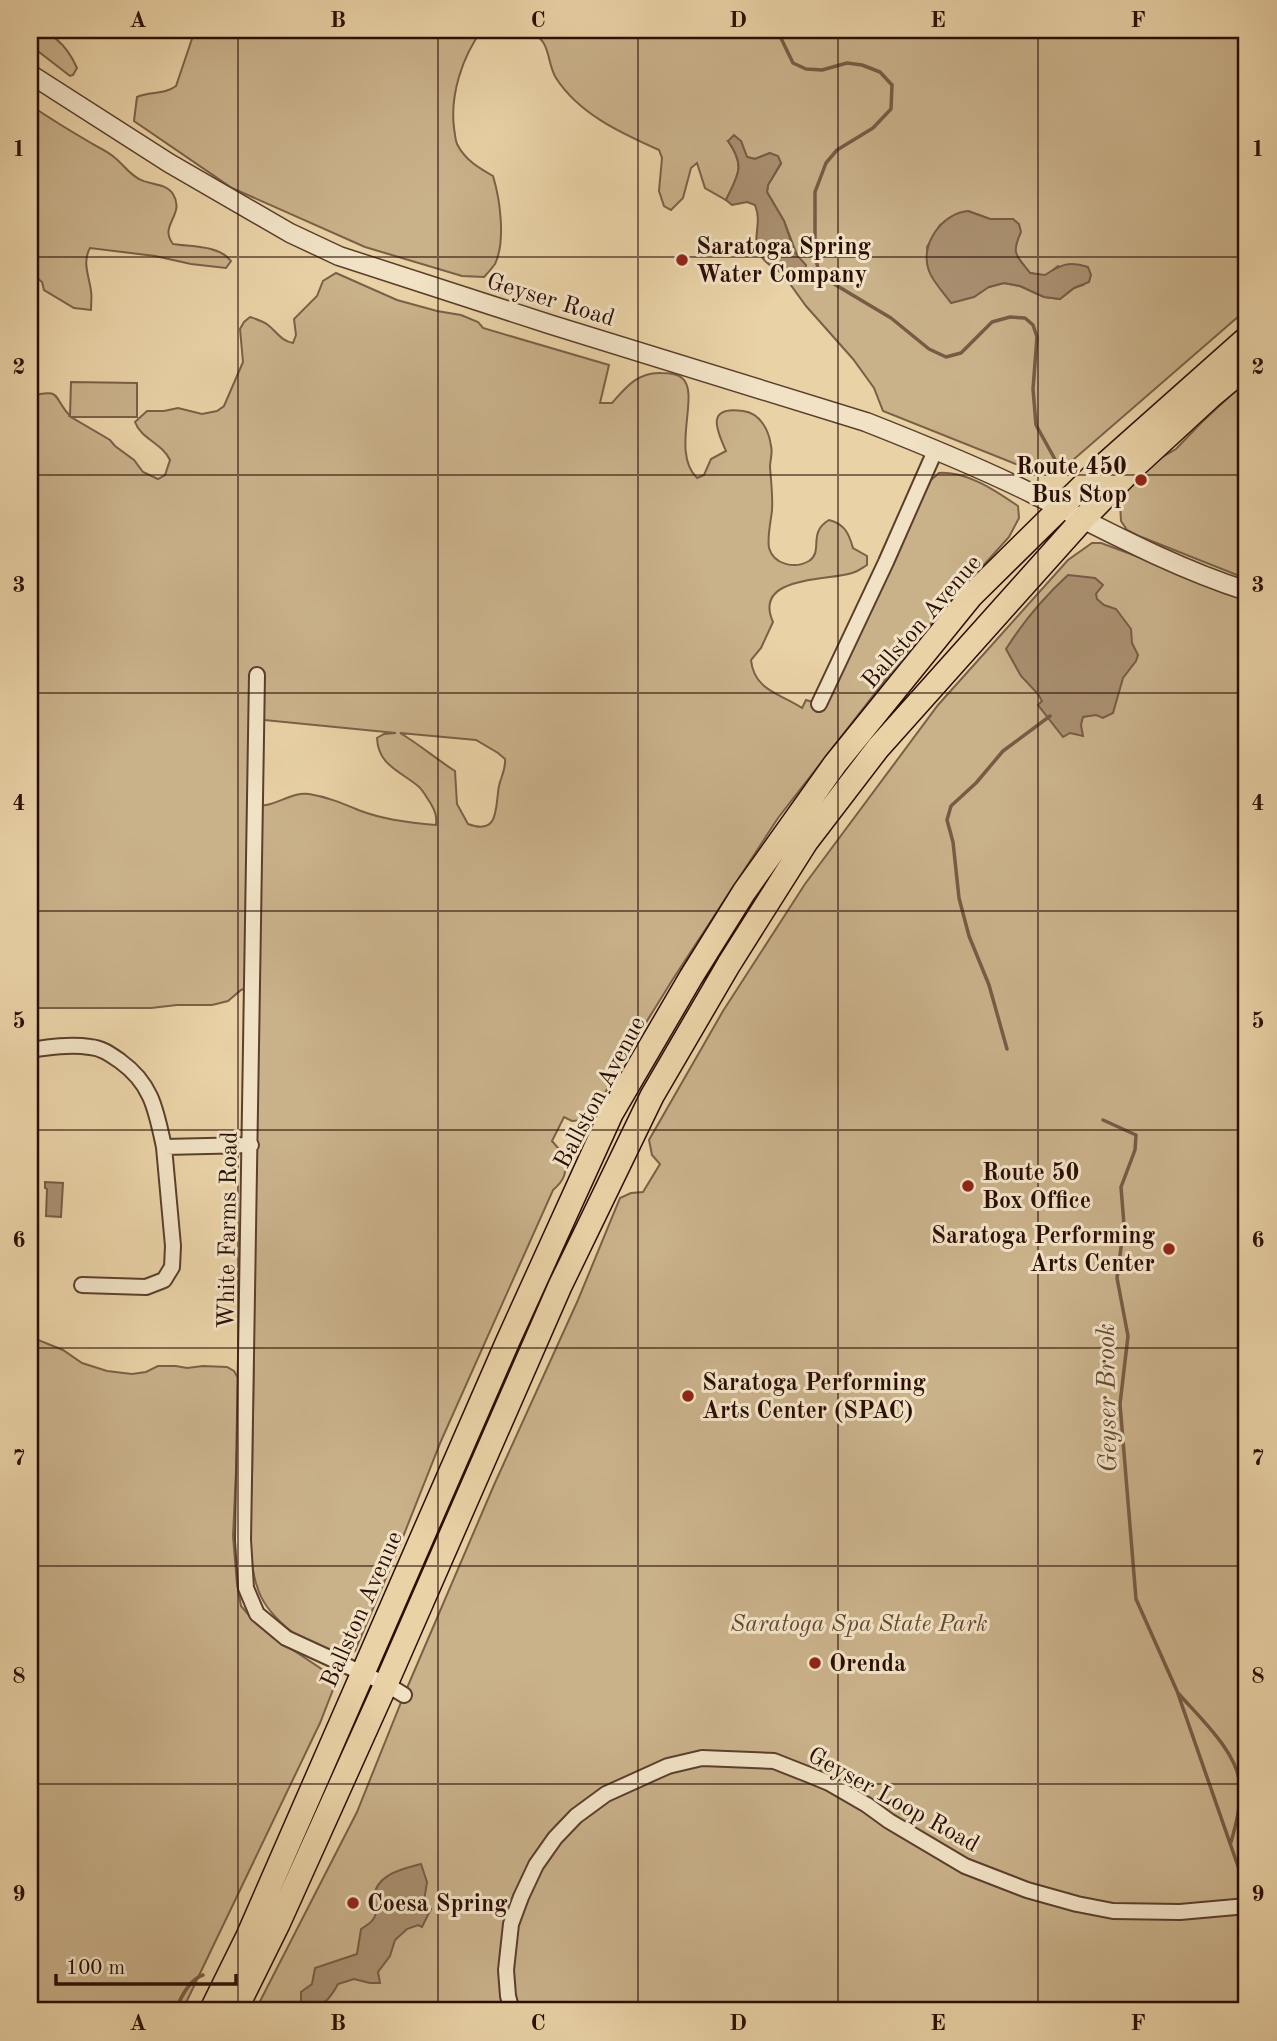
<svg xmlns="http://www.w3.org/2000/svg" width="1277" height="2041" font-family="'Old Standard TT',serif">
  <rect width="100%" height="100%" fill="#e9d2a6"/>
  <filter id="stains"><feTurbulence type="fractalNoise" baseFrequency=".00286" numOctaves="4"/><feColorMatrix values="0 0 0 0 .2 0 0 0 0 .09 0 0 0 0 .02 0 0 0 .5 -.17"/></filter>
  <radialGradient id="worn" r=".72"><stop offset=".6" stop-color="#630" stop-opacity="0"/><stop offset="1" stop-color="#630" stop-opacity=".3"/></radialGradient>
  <path fill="#c9b18a" stroke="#7a6047" stroke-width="2" fill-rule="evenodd" d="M 30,30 C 53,30 68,48 77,68 L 73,75 L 70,76 L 30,45 Z
    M 195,30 L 482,30 C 462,57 450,95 454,128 C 455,133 455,139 457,144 C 465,160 479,168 493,176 C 500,199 506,241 495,264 C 492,268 488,273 484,277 L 462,276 L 365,247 L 232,188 L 134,121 L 137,97 C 150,91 164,95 176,86 Z
    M 532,30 L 1247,30 L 1247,309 L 1073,460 L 1056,469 L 1036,472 L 883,411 L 874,388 L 853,359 L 806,306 L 790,284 L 785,281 L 787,275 L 804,273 L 784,221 L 767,192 L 768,185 L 781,164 L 770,153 L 755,159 L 747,157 L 741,141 L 728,141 C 746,167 738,175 726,200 L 705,188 L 697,163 L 691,168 L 683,198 L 671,210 L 664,206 L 659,191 L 662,158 L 659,150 C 621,133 579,114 556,78 C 549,67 550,53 543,42 C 540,38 535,34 532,30 ZM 968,211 L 990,219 L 1013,219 L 1015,254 L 1030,273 L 1045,276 L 1058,266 L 1083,285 L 1074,288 L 1060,299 L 1044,297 L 1020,286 L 1004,283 L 989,287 L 929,271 L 927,247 L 940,225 Z
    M 30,105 C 48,117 67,129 86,140 C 95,146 106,150 114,157 C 123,164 128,173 139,179 C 149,185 166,183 173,194 C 186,215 158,225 173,244 C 192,247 219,245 231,261 L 226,268 L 191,264 L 155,256 L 90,248 C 82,262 89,276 91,291 C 92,297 91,303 91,310 L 74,308 L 44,290 L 42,282 L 30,272 Z
    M 336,273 L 397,300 L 437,311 L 461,315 L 478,322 L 483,328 L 609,365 L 600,403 L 612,403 C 626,387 638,372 661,373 C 668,373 677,373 682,378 C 701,393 670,452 697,478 L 704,475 L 711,459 L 726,451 C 715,427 707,406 743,411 C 760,413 769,430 771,446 C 773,452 770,460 770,467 C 771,482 773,496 772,510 C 771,521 767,537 769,548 C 774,565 795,569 809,561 C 824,551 807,533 829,520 C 845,524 849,534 853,548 L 867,556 L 867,565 C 862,568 857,572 852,573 C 829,581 752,575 773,622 L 761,648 L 751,660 C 754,691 782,694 802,708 L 806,700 L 826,706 L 895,553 L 931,480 L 939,473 C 967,471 996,491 1018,506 L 1019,518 L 1009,537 L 918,638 L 778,818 L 673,979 L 613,1076 L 597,1111 L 583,1120 L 572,1121 L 564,1117 L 552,1141 L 565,1156 C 567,1172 565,1180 553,1190 L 441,1441 L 397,1552 L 355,1651 C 350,1653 345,1655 340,1655 C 312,1653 269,1618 259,1592 C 247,1561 250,1530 251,1498 C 253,1470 252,1441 253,1413 C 255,1304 254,1194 255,1085 L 258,1076 L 256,1008 L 249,987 L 241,990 L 228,1001 L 212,1005 L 177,1005 L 151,1008 L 30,1008 L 30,396 C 63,388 52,397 70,416 L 71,382 L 137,383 L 137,417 L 71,417 L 110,440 L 115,446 L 134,460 L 143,472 L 158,479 L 165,475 L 170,460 C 162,443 141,439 135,422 L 147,411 L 164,411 L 178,408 L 202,414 L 217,411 L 224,406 L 243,362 L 240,329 L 244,322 L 250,317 C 256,319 263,321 268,325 C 277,332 281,341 293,343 L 296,335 L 294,319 L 317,296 L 323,281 ZM 253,719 L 396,733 L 384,734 L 377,738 C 378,765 400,771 418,786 C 423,790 427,798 431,804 C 435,811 437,816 436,825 C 410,823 385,820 361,811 C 344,804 328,797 309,794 C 289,791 272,811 252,804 L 248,751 ZM 400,733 L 476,740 L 498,753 L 505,759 C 506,770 501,776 499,786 C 495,807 500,836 468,824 L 457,804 L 455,771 C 436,759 419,744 400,733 Z
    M 1247,380 L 1247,579 L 1139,536 L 1127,530 L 1121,521 L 1120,503 L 1124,493 L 1159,459 L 1176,449 L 1201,423 Z
    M 1092,543 L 1101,543 L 1247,597 L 1247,2011 L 255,2011 L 357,1812 L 404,1695 L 494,1485 L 578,1300 L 620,1198 L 631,1193 L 643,1192 L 660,1164 L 652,1155 L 649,1140 L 723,1011 L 805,884 L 938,705 L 1068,560 Z
    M 30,1164 L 38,1164 L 36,1224 L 30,1223 Z
    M 30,1330 L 38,1340 L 63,1350 L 82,1363 L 107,1371 L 132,1374 L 146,1372 L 158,1366 L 176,1366 L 187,1368 L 203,1366 L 227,1367 L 234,1371 L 238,1378 L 237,1450 L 233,1536 L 237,1584 L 241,1606 L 253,1620 L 278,1640 L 329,1674 L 334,1687 L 320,1723 L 182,2011 L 30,2011 Z"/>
  <path fill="#a98f6f" stroke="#775b44" stroke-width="2" d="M 734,135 L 741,141 L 747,157 L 755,159 L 770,153 L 778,156 L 781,163 L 768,185 L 767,192 L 784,221 L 795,253 L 806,265 L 804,273 C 790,275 784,276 772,267 C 743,245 765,230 755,205 L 747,202 L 732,205 L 726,200 C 738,175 746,166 728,141 Z
    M 968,211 L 990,219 L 1013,219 L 1019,224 L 1021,232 C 1011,254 1016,255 1030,273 L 1045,275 C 1062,264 1069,261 1088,267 L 1091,275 L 1089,282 L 1074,288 L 1060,299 L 1044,297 L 1020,286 L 1004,283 L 989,287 L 974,297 L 951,303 C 944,293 933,282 929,271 C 919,245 942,213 968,211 Z
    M 1068,575 L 1095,578 L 1103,585 L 1096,594 L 1097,599 L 1104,605 L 1116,609 L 1131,629 L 1132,643 L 1138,655 L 1136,661 L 1123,678 L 1113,713 L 1103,718 L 1096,715 L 1083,717 L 1081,725 L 1083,736 L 1070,733 L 1063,737 L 1038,705 L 1042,701 L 1038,694 L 1021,676 L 1006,649 C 1023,622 1044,597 1068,575 Z
    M 45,1182 L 63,1183 L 61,1217 L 46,1216 L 47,1189 L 45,1188 Z
    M 421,1864 L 427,1882 L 424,1901 L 431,1909 L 422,1927 L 418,1925 L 407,1929 L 395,1940 L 390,1956 L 378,1972 L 380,1983 L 370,1983 L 354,1979 L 338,1984 C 330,1999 323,2008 305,2007 L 301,2001 L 301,1992 L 312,1984 L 315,1968 L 357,1954 L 361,1929 C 369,1924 377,1919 376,1909 C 376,1905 374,1901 374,1897 C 376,1874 403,1869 421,1864 Z"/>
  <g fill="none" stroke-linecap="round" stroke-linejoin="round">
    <path stroke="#775b44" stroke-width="3.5" d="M 777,30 L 793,63 L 806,69 L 822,70 L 847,63 L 862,65 L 880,72 L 892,85 L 891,109 L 873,128 L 837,150 L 826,163 L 815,192 L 815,253 L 818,269 L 829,281 L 891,318 L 929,349 L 946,357 L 961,353 L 992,322 L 1010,317 L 1025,318 L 1033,325 L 1037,337 L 1033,389 L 1036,425 L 1057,463
      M 1007,1049 L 989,985 L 969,936 L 959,898 L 953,842 L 947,820 L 951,806 L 976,783 L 1003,751 L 1050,716
      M 1103,1120 L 1136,1135 L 1135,1150 L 1121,1187 L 1124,1225 L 1117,1278 L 1128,1336 L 1120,1404 L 1136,1599 L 1177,1691 L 1247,1892
      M 1178,1693 C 1199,1717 1240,1754 1240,1788 C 1241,1805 1236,1825 1231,1842
      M 1180,2009 L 1183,2011
      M 175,2011 C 180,1999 190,1979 203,1975"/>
    <g stroke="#5b3f2c" stroke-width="18">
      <path id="minor" d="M 257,675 L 243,1540 L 246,1588 L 257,1614 L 286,1638 L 386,1684 L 404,1695
        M 819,704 L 886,562 L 935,451
        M 30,1050 C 50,1047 70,1044 90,1047 C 102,1048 110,1054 120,1061 C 152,1084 156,1110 164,1147 L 251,1145
        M 82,1285 L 146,1287 L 164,1280 L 172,1267 L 173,1246 L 164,1147
        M 512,2011 L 508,1996 L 506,1970 L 511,1924 L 521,1897 L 536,1865 L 555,1838 L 576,1816 L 606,1794 L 668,1766 L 702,1758 L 774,1761 L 807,1774 L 829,1783 L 867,1805 L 889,1821 L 965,1866 L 1027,1890 L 1077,1904 L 1113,1911 L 1180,1912 L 1247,1906"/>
    </g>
    <g stroke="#5b3f2c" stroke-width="21">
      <path id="tertiary" d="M 30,74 L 169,163 L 290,233 L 339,256 L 552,325 L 866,422 C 922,444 979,467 1033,494 C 1103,529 1172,567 1247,591"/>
    </g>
    <g stroke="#2c0e04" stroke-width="26">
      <path id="trunk" d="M 211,2011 L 248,1936 L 507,1343 L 611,1114 L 691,977 L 744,892 L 835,764 L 971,596 L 1103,466 L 1247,338
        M 235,2011 L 278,1924 L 386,1684 L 560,1286 L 652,1096 L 729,964 L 806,842 L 878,748 L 1082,520 L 1134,467 L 1210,397 L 1247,366"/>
    </g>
    <use href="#minor" stroke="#f1e2c5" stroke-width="14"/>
    <use href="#tertiary" stroke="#f1e2c5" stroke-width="18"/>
    <use href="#trunk" stroke="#e9d2a6" stroke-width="23"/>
  </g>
  <path fill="none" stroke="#2c0e04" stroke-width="2" stroke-opacity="0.55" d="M 238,30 L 238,2011M 438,30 L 438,2011M 638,30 L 638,2011M 838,30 L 838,2011M 1038,30 L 1038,2011M 30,257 L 1247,257M 30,475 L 1247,475M 30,693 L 1247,693M 30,911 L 1247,911M 30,1130 L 1247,1130M 30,1348 L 1247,1348M 30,1566 L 1247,1566M 30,1784 L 1247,1784"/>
  <g fill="#8f2418" stroke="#f1e2c5" stroke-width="2.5">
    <circle cx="682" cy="260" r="7"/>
    <circle cx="1141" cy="480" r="7"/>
    <circle cx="968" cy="1186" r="7"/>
    <circle cx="1169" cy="1249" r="7"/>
    <circle cx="688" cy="1396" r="7"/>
    <circle cx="815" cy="1663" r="7"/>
    <circle cx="353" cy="1903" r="7"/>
  </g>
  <g text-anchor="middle" stroke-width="6" stroke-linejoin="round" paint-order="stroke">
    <g font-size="24" font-weight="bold" fill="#2c0e04" stroke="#f1e2c5" text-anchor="start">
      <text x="696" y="254">Saratoga Spring<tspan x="696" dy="28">Water Company</tspan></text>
      <text x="1127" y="474" text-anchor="end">Route 450<tspan x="1127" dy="28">Bus Stop</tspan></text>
      <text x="982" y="1180">Route 50<tspan x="982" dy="28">Box Office</tspan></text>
      <text x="1155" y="1243" text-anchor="end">Saratoga Performing<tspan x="1155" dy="28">Arts Center</tspan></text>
      <text x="702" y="1390">Saratoga Performing<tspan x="702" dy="28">Arts Center (SPAC)</tspan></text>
      <text x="829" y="1671">Orenda</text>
      <text x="367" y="1911">Coesa Spring</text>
    </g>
    <g font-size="24" fill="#2c0e04" stroke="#f1e2c5">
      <text transform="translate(551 299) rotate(17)" y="8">Geyser Road</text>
      <text transform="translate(921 621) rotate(-49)" y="8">Ballston Avenue</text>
      <text transform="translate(599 1092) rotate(-62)" y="8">Ballston Avenue</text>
      <text transform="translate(227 1230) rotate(-89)" y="8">White Farms Road</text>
      <text transform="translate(361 1609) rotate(-66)" y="8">Ballston Avenue</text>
      <text transform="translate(894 1799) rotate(29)" y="8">Geyser Loop Road</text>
    </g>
    <g font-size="24" font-style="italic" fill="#634733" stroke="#f1e2c5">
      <text x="859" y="1631">Saratoga Spa State Park</text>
    </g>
    <g font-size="26" font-style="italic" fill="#644834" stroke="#f1e2c5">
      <text transform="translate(1106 1398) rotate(-91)" y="9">Geyser Brook</text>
    </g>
  </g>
  <rect width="1277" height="2041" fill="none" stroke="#e9d2a6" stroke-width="77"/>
  <path d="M56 1974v10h180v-10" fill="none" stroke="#2c0e04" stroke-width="3.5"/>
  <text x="66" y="1974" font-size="21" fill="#2c0e04" stroke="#f1e2c5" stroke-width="5" paint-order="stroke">100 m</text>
  <rect x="38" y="38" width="1200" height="1964" fill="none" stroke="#2c0e04" stroke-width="2.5"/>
  <g font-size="23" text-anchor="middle" font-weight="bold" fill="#2c0e04">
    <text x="138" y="27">A</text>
    <text x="338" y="27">B</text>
    <text x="538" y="27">C</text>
    <text x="738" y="27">D</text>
    <text x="938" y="27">E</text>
    <text x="1138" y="27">F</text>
    <text x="19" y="156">1</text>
    <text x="1258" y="156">1</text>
    <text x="19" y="374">2</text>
    <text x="1258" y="374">2</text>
    <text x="19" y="592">3</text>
    <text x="1258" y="592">3</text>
    <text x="19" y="810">4</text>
    <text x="1258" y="810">4</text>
    <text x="19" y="1028">5</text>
    <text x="1258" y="1028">5</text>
    <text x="19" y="1247">6</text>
    <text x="1258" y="1247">6</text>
    <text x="19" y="1465">7</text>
    <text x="1258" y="1465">7</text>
    <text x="19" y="1683">8</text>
    <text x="1258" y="1683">8</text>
    <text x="19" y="1901">9</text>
    <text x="1258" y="1901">9</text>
    <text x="138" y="2030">A</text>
    <text x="338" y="2030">B</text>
    <text x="538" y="2030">C</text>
    <text x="738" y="2030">D</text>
    <text x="938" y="2030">E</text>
    <text x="1138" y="2030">F</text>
  </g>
  <rect width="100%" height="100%" filter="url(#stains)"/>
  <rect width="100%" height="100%" fill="url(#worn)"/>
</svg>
